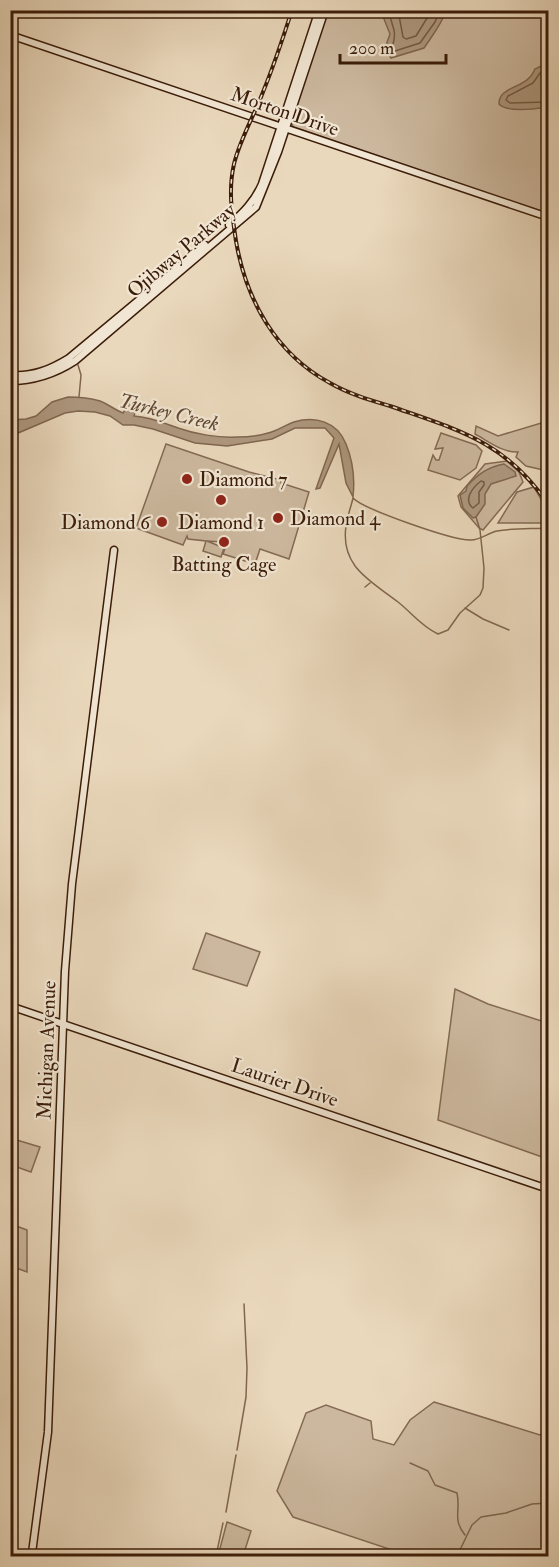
<svg xmlns="http://www.w3.org/2000/svg" width="559" height="1567" font-family="'IM FELL Double Pica',serif">
  <rect width="100%" height="100%" fill="#ead8bc"/>
  <filter id="stains"><feTurbulence type="fractalNoise" baseFrequency=".00333" numOctaves="4"/><feColorMatrix values="0 0 0 0 .2 0 0 0 0 .09 0 0 0 0 .02 0 0 0 .5 -.17"/></filter>
  <radialGradient id="worn" r=".72"><stop offset=".6" stop-color="#630" stop-opacity="0"/><stop offset="1" stop-color="#630" stop-opacity=".3"/></radialGradient>
  <path fill="#ccb89e" stroke="#846a54" stroke-width="1.5" d="M 328,11 L 548,11 L 548,214 L 293,127 L 291,120 Z
    M 548,421 L 548,471 L 526,466 L 516,457 L 518,452 C 503,453 488,441 475,434 L 476,426 L 498,436 Z
    M 441,433 L 476,445 L 482,451 L 476,468 L 460,480 L 428,470 L 433,455 L 436,460 L 439,460 L 443,448 L 435,449 Z
    M 166,444 L 249,472 L 281,480 L 281,483 L 309,492 L 289,559 L 260,549 L 255,564 L 223,554 L 227,543 L 225,547 L 221,545 L 222,542 L 207,541 L 224,548 L 221,557 L 203,551 L 206,541 L 188,539 L 187,536 L 183,545 L 136,528 Z
    M 507,461 L 519,472 L 523,482 L 483,530 L 479,528 L 461,507 L 458,496 L 485,464 Z
    M 534,487 L 548,512 L 548,521 L 544,523 L 498,523 L 517,492 Z
    M 206,933 L 260,952 L 247,986 L 193,969 Z
    M 455,989 L 488,1004 L 548,1023 L 548,1137 L 546,1137 L 542,1157 L 438,1120 Z
    M 10,1138 L 40,1147 L 31,1172 L 11,1165 Z
    M 11,1224 L 27,1230 L 27,1272 L 11,1266 Z
    M 434,1402 L 540,1435 L 548,1431 L 548,1556 L 410,1556 L 293,1517 L 277,1491 L 306,1413 L 326,1405 L 371,1421 L 373,1439 L 394,1445 L 410,1420 Z
    M 227,1522 L 251,1531 L 243,1556 L 218,1556 Z"/>
  <path fill="#ae987f" stroke="#806650" stroke-width="1.5" d="M 385,11 L 385,10 L 446,11 C 441,25 432,36 424,48 L 391,58 L 385,48 L 390,34 L 384,19 Z
    M 543,65 L 548,67 L 548,107 C 535,109 507,113 499,104 C 499,87 520,89 530,77 C 532,75 534,71 535,69 Z
    M 68,397 C 79,397 90,398 100,401 C 108,404 115,410 123,413 L 130,402 L 135,401 L 137,406 L 134,416 C 150,417 164,423 178,428 C 195,434 218,438 237,437 C 247,437 259,436 268,433 C 277,431 285,425 294,422 C 315,416 337,421 346,444 C 353,461 355,479 353,497 L 346,483 L 339,444 L 320,488 L 316,489 L 334,438 L 325,428 L 295,428 L 272,439 L 227,446 L 195,443 L 153,429 L 134,425 L 123,425 L 110,416 L 95,412 L 78,411 L 65,413 L 11,436 L 11,420 L 26,419 L 36,416 L 52,402 Z
    M 504,464 L 515,472 L 516,476 L 491,484 L 485,494 L 485,504 L 476,517 L 473,518 L 463,508 L 460,495 L 466,491 L 467,486 C 478,474 488,467 504,464 Z"/>
  <g fill="none" stroke-linecap="round" stroke-linejoin="round">
    <path stroke="#745a44" stroke-width="1.5" d="M 390,10 C 389,27 399,26 392,48 L 395,51 L 420,43 L 435,22 L 440,10
      M 398,10 L 403,37 L 406,39 L 416,36 L 432,10
      M 548,71 L 540,73 L 533,83 L 508,96 L 506,100 L 510,103 L 548,102
      M 481,481 L 484,482 L 484,485 L 479,492 L 479,503 L 473,508 C 463,500 472,488 481,481 Z"/>
    <path stroke="#806650" stroke-width="1.5" d="M 78,365 L 81,375 L 79,397
      M 10,431 L 12,455 L 10,460
      M 353,498 C 363,509 454,541 471,540 C 480,540 488,533 497,531 C 513,528 532,529 548,528
      M 353,498 C 351,507 347,517 346,526 C 340,567 371,581 398,602 C 412,613 421,626 438,634 L 448,630 L 460,613 L 480,595 L 483,588 L 484,568 L 480,530 L 476,517
      M 365,587 L 370,583
      M 465,608 L 483,619 L 509,630
      M 237,1450 L 246,1397 L 247,1368 L 244,1304
      M 410,1463 L 428,1471 L 435,1485 L 457,1493 C 461,1511 452,1519 465,1535
      M 226,1512 L 236,1455
      M 216,1556 L 223,1523
      M 457,1556 L 472,1525 L 481,1517 L 506,1513 L 532,1504 L 548,1503"/>
    <g stroke="#3b1c09" stroke-width="9">
      <path id="secondary" d="M 10,35 L 548,217
        M 229,225 C 243,213 254,202 262,184 L 319,10
        M 10,375 C 33,377 51,369 69,358 L 205,245
        M 10,381 C 35,381 55,374 75,361 L 256,207 L 278,152 L 325,10
        M 10,1006 L 548,1189
        M 32,1553 L 48,1432 L 65,971 L 72,884 L 114,550"/>
    </g>
    <use href="#secondary" stroke="#f1e6d3" stroke-width="6"/>
    <g stroke="#3b1c09" stroke-width="4">
      <path id="rail" d="M 292,10 C 283,38 274,65 263,92 C 254,116 240,139 234,164 C 228,190 232,215 236,241 C 246,300 276,354 330,383 C 349,394 370,400 390,406 C 458,430 505,441 548,504"/>
    </g>
    <use href="#rail" stroke="#f1e6d3" stroke-width="1.5" stroke-dasharray="4.5" stroke-linecap="butt"/>
  </g>
  <g fill="#8f2418" stroke="#f1e6d3" stroke-width="2">
    <circle cx="187" cy="479" r="6"/>
    <circle cx="221" cy="500" r="6"/>
    <circle cx="278" cy="518" r="6"/>
    <circle cx="162" cy="522" r="6"/>
    <circle cx="224" cy="542" r="6"/>
  </g>
  <g text-anchor="middle" stroke-width="4.5" stroke-linejoin="round" paint-order="stroke">
    <g font-size="20" fill="#3b1c09" stroke="#f1e6d3">
      <text transform="translate(285 111) rotate(19)" y="7">Morton Drive</text>
      <text transform="translate(181 250) rotate(-40)" y="7">Ojibway Parkway</text>
      <text transform="translate(46 1050) rotate(-88)" y="7">Michigan Avenue</text>
      <text transform="translate(285 1082) rotate(19)" y="7">Laurier Drive</text>
    </g>
    <g font-size="20" fill="#3b1c09" stroke="#f1e6d3" text-anchor="start">
      <text x="199" y="486">Diamond 7</text>
      <text x="290" y="525">Diamond 4</text>
      <text x="150" y="529" text-anchor="end">Diamond 6</text>
      <text x="221" y="529" text-anchor="middle">Diamond 1</text>
      <text x="224" y="571" text-anchor="middle">Batting Cage</text>
    </g>
    <g font-size="21" font-style="italic" fill="#634732" stroke="#f1e6d3">
      <text transform="translate(169 412) rotate(14)" y="7">Turkey Creek</text>
    </g>
  </g>
  <rect width="559" height="1567" fill="none" stroke="#ead8bc" stroke-width="36"/>
  <rect x="12" y="12" width="535" height="1543" fill="none" stroke="#3b1c09" stroke-width="3"/>
  <rect x="18" y="18" width="523" height="1531" fill="none" stroke="#3b1c09" stroke-width="1.5"/>
  <path d="M340 54v9h106v-9" fill="none" stroke="#3b1c09" stroke-width="3"/>
  <text x="349" y="54" font-size="18" fill="#3b1c09" stroke="#f1e6d3" stroke-width="4.5" paint-order="stroke">200 m</text>
  <rect width="100%" height="100%" filter="url(#stains)"/>
  <rect width="100%" height="100%" fill="url(#worn)"/>
</svg>
